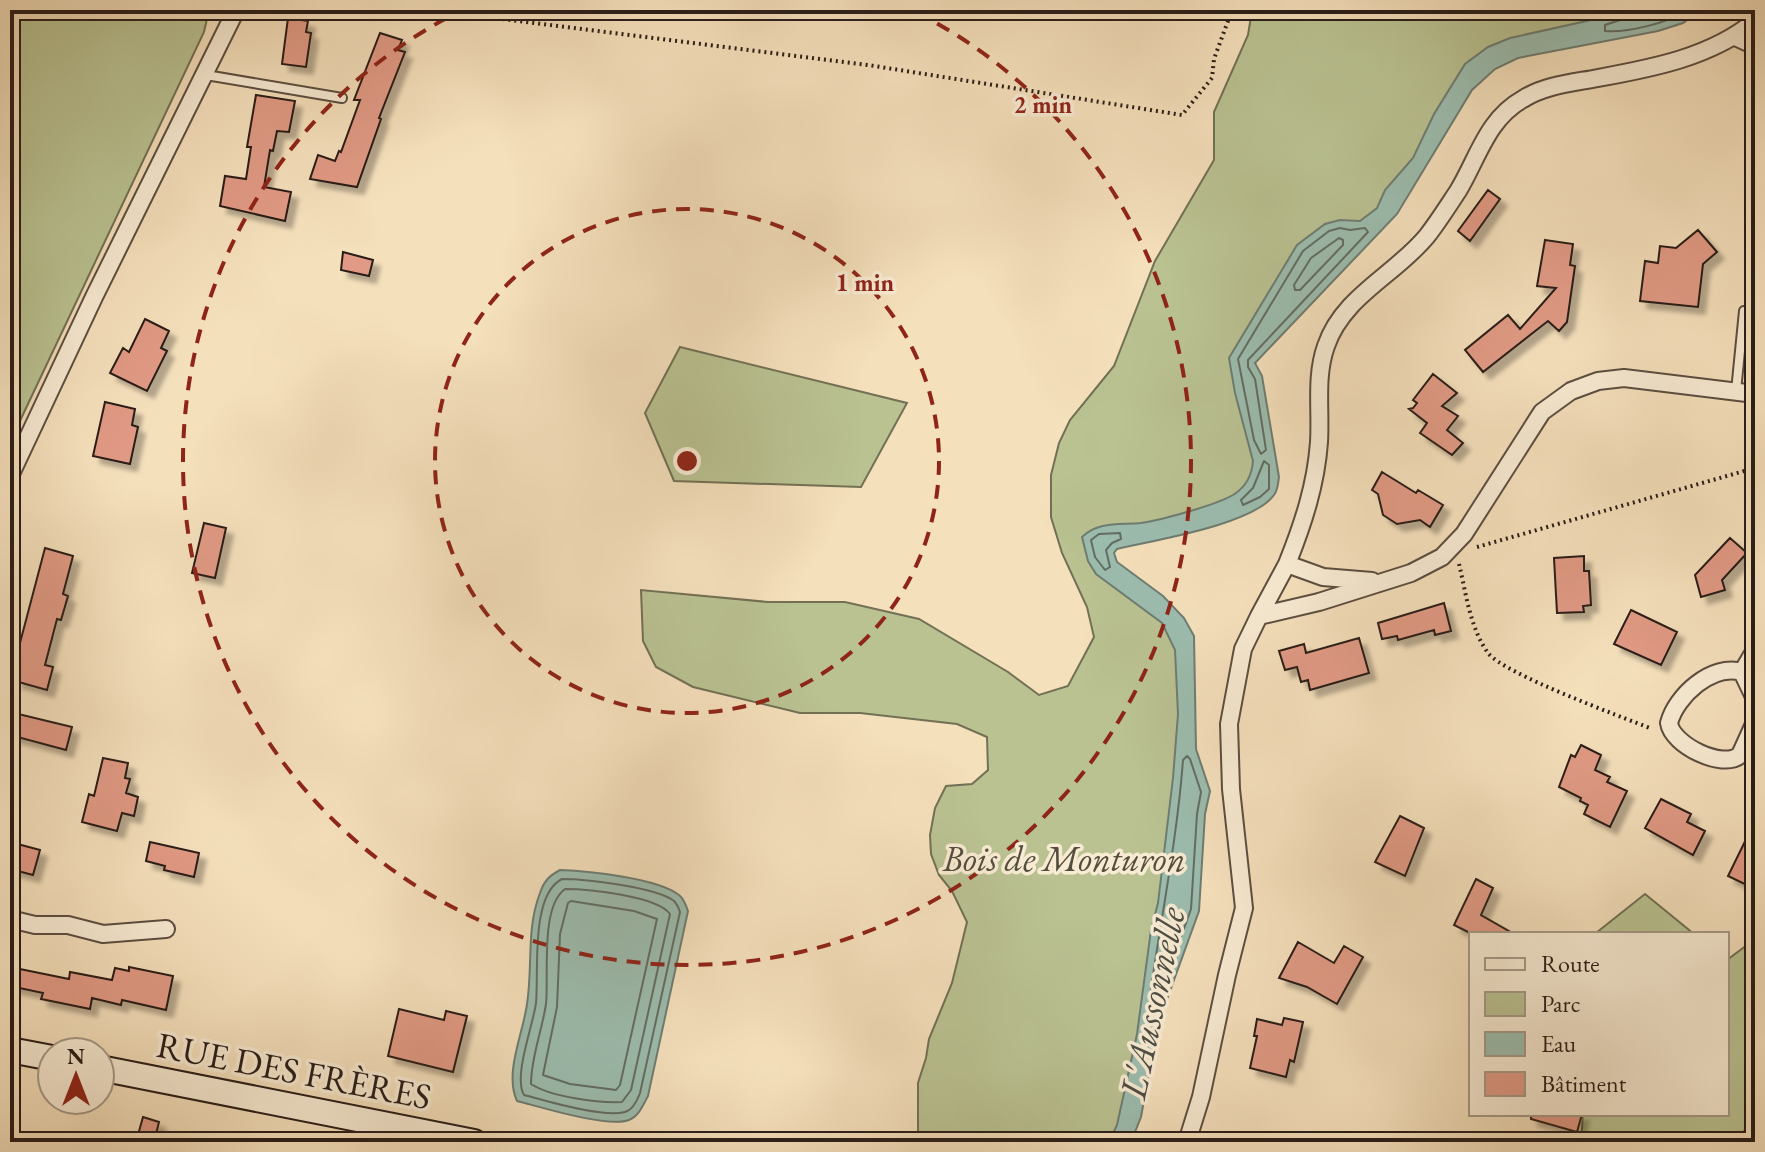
<svg xmlns="http://www.w3.org/2000/svg" width="1765" height="1152" font-family="'EB Garamond',serif">
  <defs>
    <filter id="shadow"><feDropShadow dx="7" dy="7" stdDeviation="2" flood-color="#0004"/></filter>
  </defs>
  <rect width="100%" height="100%" fill="#f5e0bc"/>
  <filter id="stains"><feTurbulence type="fractalNoise" baseFrequency=".0025" numOctaves="4"/><feColorMatrix values="0 0 0 0 .2 0 0 0 0 .09 0 0 0 0 .02 0 0 0 .5 -.17"/></filter>
  <radialGradient id="worn" r=".72"><stop offset=".6" stop-color="#630" stop-opacity="0"/><stop offset="1" stop-color="#630" stop-opacity=".3"/></radialGradient>
  <path fill="#bac292" stroke="#727055" stroke-width="2" d="M 10,10 L 209,10 L 204,32 L 10,442 Z
    M 1252,10 L 1657,10 L 1491,56 L 1387,206 L 1245,373 L 1270,492 L 1093,542 L 1189,634 L 1183,860 L 1116,1142 L 921,1142 L 918,1134 L 918,1083 L 926,1058 L 929,1039 L 952,983 L 967,922 L 952,891 L 939,875 L 931,854 L 930,835 L 935,808 L 946,786 L 972,784 L 988,770 L 987,737 L 957,724 L 860,713 L 800,713 L 693,687 L 656,667 L 643,641 L 641,590 L 768,602 L 845,602 L 919,619 L 1008,672 L 1039,695 L 1068,686 L 1094,637 L 1087,607 L 1062,553 L 1051,517 L 1051,475 L 1059,443 L 1070,420 L 1114,366 L 1155,261 L 1214,160 L 1214,112 L 1248,35 Z
    M 680,347 L 907,403 L 861,487 L 674,481 L 645,413 Z
    M 1645,894 L 1694,934 L 1596,934 L 1596,933 Z
    M 1755,939 L 1755,1116 L 1736,1142 L 1581,1142 L 1583,1114 L 1727,1114 L 1727,960 Z"/>
  <path fill="#9cbdaf" stroke="#6e7d73" stroke-width="2" d="M 1636,10 L 1701,10 L 1683,23 L 1658,31 L 1518,58 L 1495,69 L 1472,90 L 1397,214 L 1255,363 L 1262,376 L 1279,477 C 1278,483 1278,490 1274,495 C 1252,525 1154,540 1117,549 L 1114,553 L 1117,562 L 1163,596 L 1184,618 L 1194,636 L 1196,749 L 1210,791 L 1205,814 L 1199,911 L 1158,1024 L 1141,1117 L 1131,1142 L 1109,1142 L 1117,1125 L 1137,1034 L 1151,930 L 1158,903 L 1173,778 L 1178,714 L 1175,650 L 1162,623 L 1096,574 L 1088,561 L 1082,537 C 1098,521 1120,525 1141,523 C 1161,520 1221,504 1236,493 C 1247,485 1252,474 1253,461 L 1235,393 L 1229,358 L 1297,245 L 1325,224 L 1340,220 L 1360,221 L 1377,208 L 1385,190 L 1413,158 L 1434,114 L 1465,64 L 1488,47 L 1510,38 Z
    M 560,870 C 588,871 657,878 679,895 C 683,898 686,905 688,911 L 648,1096 C 643,1105 639,1116 629,1120 C 607,1128 541,1107 517,1101 C 504,1073 523,1034 527,1004 C 533,966 526,929 540,893 C 544,881 549,876 560,870 Z"/>
  <g fill="none" stroke-linecap="round" stroke-linejoin="round">
    <path stroke="#626d64" stroke-width="2" d="M 1626,10 L 1623,19 L 1605,25 L 1605,31 C 1626,33 1669,23 1687,10
      M 1340,228 L 1350,230 L 1365,228 L 1368,232 L 1248,360 L 1248,367 L 1255,379 L 1266,450 L 1261,454 L 1254,440 L 1238,359 L 1303,251 L 1329,231 Z
      M 1339,238 L 1343,240 L 1343,245 L 1300,290 L 1295,290 L 1294,285 L 1311,258 Z
      M 1264,461 L 1269,465 L 1269,489 L 1260,497 L 1243,505 L 1241,500 L 1253,488 Z
      M 1120,533 L 1121,539 L 1112,543 L 1106,550 L 1110,567 L 1105,570 L 1095,557 L 1091,540 L 1099,534 Z
      M 1187,756 L 1190,759 L 1201,792 L 1197,814 L 1191,909 L 1157,1004 L 1152,1007 L 1149,1003 C 1160,922 1177,841 1183,760 Z
      M 562,879 C 585,879 656,887 674,901 C 677,904 679,909 680,912 L 640,1093 C 637,1101 633,1110 625,1112 C 603,1118 547,1101 524,1095 C 513,1076 533,1026 536,1003 C 539,972 530,895 562,879 Z
      M 565,889 C 588,889 657,896 670,914 L 631,1090 L 622,1102 C 598,1103 551,1097 531,1084 C 531,1057 542,1031 546,1004 C 549,975 540,907 565,889 Z
      M 571,901 L 634,911 L 657,919 L 620,1085 L 616,1090 L 570,1084 L 543,1075 L 557,1007 L 560,934 L 568,903 Z"/>
  </g>
  <path fill="#e19a85" stroke="#291d18" stroke-width="2" filter="url(#shadow)" d="M 288,18 L 308,21 L 306,32 L 311,33 L 306,67 L 282,64 Z
    M 380,33 L 402,40 L 398,50 L 405,52 L 379,118 L 381,119 L 357,187 L 310,179 L 318,155 L 335,161 L 339,151 L 341,152 L 360,100 L 354,100 Z
    M 256,95 L 295,101 L 289,132 L 277,131 L 273,151 L 270,150 L 264,187 L 291,192 L 285,221 L 220,206 L 225,176 L 246,179 L 251,147 L 247,147 Z
    M 1488,190 L 1500,199 L 1470,241 L 1458,231 Z
    M 1698,230 L 1717,252 L 1703,264 L 1698,307 L 1640,301 L 1645,261 L 1658,263 L 1660,246 L 1676,248 Z
    M 1545,240 L 1573,244 L 1570,265 L 1575,266 L 1567,322 L 1559,331 L 1548,321 L 1483,372 L 1465,350 L 1508,315 L 1520,329 L 1556,288 L 1537,286 Z
    M 343,252 L 373,260 L 369,276 L 341,270 Z
    M 145,319 L 169,331 L 161,348 L 167,351 L 147,391 L 110,373 L 123,348 L 129,352 Z
    M 1433,374 L 1457,393 L 1442,406 L 1458,416 L 1447,430 L 1463,443 L 1452,455 L 1420,433 L 1427,423 L 1409,409 L 1413,408 L 1417,403 L 1413,400 Z
    M 105,402 L 135,409 L 132,425 L 138,427 L 130,464 L 93,456 Z
    M 1382,472 L 1416,493 L 1418,490 L 1443,505 L 1430,527 L 1420,520 L 1397,524 L 1383,515 L 1378,494 L 1372,490 Z
    M 204,523 L 226,528 L 215,578 L 192,573 Z
    M 1730,538 L 1747,553 L 1722,580 L 1725,590 L 1701,597 L 1695,575 Z
    M 45,548 L 73,556 L 63,594 L 68,596 L 61,620 L 57,619 L 45,665 L 53,667 L 47,690 L 15,681 L 20,659 L 16,658 Z
    M 1584,556 L 1584,571 L 1589,571 L 1591,605 L 1583,606 L 1584,612 L 1557,613 L 1554,558 Z
    M 1444,603 L 1451,631 L 1435,635 L 1434,630 L 1398,640 L 1397,636 L 1382,639 L 1378,623 Z
    M 1631,610 L 1677,632 L 1661,665 L 1614,644 Z
    M 1359,638 L 1369,673 L 1310,690 L 1308,680 L 1301,682 L 1297,667 L 1285,670 L 1279,651 L 1304,644 L 1306,653 Z
    M 10,712 L 72,727 L 66,750 L 10,735 Z
    M 1581,745 L 1601,755 L 1595,770 L 1610,777 L 1607,782 L 1627,791 L 1610,827 L 1584,814 L 1588,805 L 1580,801 L 1581,798 L 1559,787 L 1571,755 L 1575,757 Z
    M 103,758 L 128,763 L 125,778 L 130,779 L 126,793 L 138,797 L 134,816 L 122,813 L 117,831 L 82,822 L 89,794 L 94,796 Z
    M 1661,799 L 1691,814 L 1687,822 L 1705,831 L 1693,855 L 1645,828 Z
    M 1400,816 L 1424,828 L 1405,876 L 1375,862 Z
    M 1755,821 L 1755,889 L 1728,876 Z
    M 10,842 L 40,850 L 33,875 L 10,869 Z
    M 150,842 L 199,853 L 194,877 L 164,870 L 165,866 L 146,861 Z
    M 1476,879 L 1493,888 L 1481,915 L 1514,934 L 1472,934 L 1454,925 Z
    M 1298,942 L 1334,963 L 1344,946 L 1363,957 L 1337,1004 L 1307,987 L 1279,978 Z
    M 10,967 L 69,979 L 70,972 L 112,980 L 115,968 L 129,971 L 129,967 L 173,976 L 166,1010 L 122,1000 L 121,1005 L 92,998 L 90,1009 L 41,999 L 43,993 L 10,986 Z
    M 399,1009 L 444,1020 L 446,1011 L 467,1016 L 453,1072 L 388,1056 Z
    M 1284,1018 L 1303,1022 L 1294,1062 L 1290,1060 L 1286,1077 L 1250,1068 L 1257,1036 L 1254,1036 L 1257,1019 L 1282,1025 Z
    M 1531,1114 L 1582,1114 L 1577,1132 L 1531,1119 Z
    M 143,1117 L 159,1122 L 154,1142 L 136,1142 Z"/>
  <g fill="none" stroke-linecap="round" stroke-linejoin="round">
    <g stroke="#5c4e41" stroke-width="12">
      <path id="service" d="M 206,75 L 342,98
        M 1736,391 L 1744,311"/>
    </g>
    <g stroke="#5c4e41" stroke-width="20">
      <path id="minor" d="M 1733,36 L 1755,46
        M 10,476 L 94,297 L 236,10
        M 1372,581 L 1323,577 L 1287,564 C 1303,524 1316,485 1319,442 C 1321,409 1315,377 1326,346 C 1343,296 1395,275 1427,236 C 1438,222 1448,206 1458,191 C 1478,158 1487,119 1523,99 C 1545,85 1572,83 1598,78 C 1653,68 1711,57 1755,21
        M 1259,616 L 1287,564
        M 1742,672 L 1755,650
        M 1755,699 L 1742,672 C 1712,663 1676,696 1669,723 C 1672,745 1723,770 1740,755 L 1755,722
        M 10,919 L 35,925 L 68,925 L 103,934 L 166,929
        M 1187,1142 L 1201,1097 L 1227,975 L 1244,908 L 1231,789 L 1229,724 L 1243,649 L 1259,616 L 1319,602 L 1411,573 L 1442,557 L 1464,534 L 1542,412 L 1571,391 L 1598,381 L 1624,378 L 1755,394"/>
    </g>
    <g stroke="#291d18" stroke-width="28">
      <path id="secondary" d="M 10,1050 L 52,1058
        M 100,1068 L 474,1142"/>
    </g>
    <path stroke="#291d18" stroke-width="4" stroke-dasharray="2 4" stroke-linecap="butt" d="M 431,10 L 868,65 L 1182,115 L 1212,78 L 1214,59 L 1232,10
      M 1477,547 L 1755,468
      M 1459,564 C 1466,593 1470,628 1488,653 C 1504,674 1620,716 1652,729
      M 1755,1142 L 1755,1140"/>
    <use href="#service" stroke="#f8ebd3" stroke-width="8"/>
    <use href="#minor" stroke="#f8ebd3" stroke-width="16"/>
    <use href="#secondary" stroke="#f8ebd3" stroke-width="24"/>
  </g>
  <g fill="none" stroke="#8f2418" stroke-width="4" stroke-dasharray="14 10">
    <circle cx="687" cy="461" r="252"/>
    <path d="M916 12A504 504 0 1 1 458 12"/>
  </g>
  <g text-anchor="middle" stroke-width="7" stroke-linejoin="round" paint-order="stroke">
    <g font-size="36" font-style="italic" fill="#544f3d" stroke="#f8ebd3">
      <text x="1064" y="871">Bois de Monturon</text>
    </g>
    <g font-size="36" fill="#291d18" stroke="#f8ebd3">
      <text transform="translate(294 1070) rotate(11)" y="13">RUE DES FRÈRES</text>
    </g>
    <g font-size="38" font-style="italic" fill="#4c4d45" stroke="#f8ebd3">
      <text transform="translate(1152 1003) rotate(-78)" y="13">L'Aussonnelle</text>
    </g>
  </g>
  <circle cx="687" cy="461" r="12" fill="#8f2418" stroke="#f8ebd3" stroke-width="4"/>
  <g font-size="24" text-anchor="middle" font-weight="bold" fill="#8f2418" stroke="#f8ebd3" stroke-width="7" stroke-linejoin="round" paint-order="stroke">
    <text x="1043" y="113">2 min</text>
    <text x="865" y="291">1 min</text>
  </g>
  <rect width="1765" height="1152" fill="none" stroke="#f5e0bc" stroke-width="40"/>
  <rect x="12" y="12" width="1741" height="1128" fill="none" stroke="#291d18" stroke-width="4"/>
  <rect x="20" y="20" width="1725" height="1112" fill="none" stroke="#291d18" stroke-width="2"/>
  <rect x="1469" y="932" width="260" height="184" fill="#f8ebd3" stroke="#a59988" stroke-width="2"/>
  <rect x="1485" y="958" width="40" height="12" fill="#f8ebd3" stroke="#a59988" stroke-width="2"/>
  <text x="1541" y="972" font-size="24" fill="#291d18">Route</text>
  <rect x="1485" y="992" width="40" height="24" fill="#bac292" stroke="#a59988" stroke-width="2"/>
  <text x="1541" y="1012" font-size="24" fill="#291d18">Parc</text>
  <rect x="1485" y="1032" width="40" height="24" fill="#9cbdaf" stroke="#a59988" stroke-width="2"/>
  <text x="1541" y="1052" font-size="24" fill="#291d18">Eau</text>
  <rect x="1485" y="1072" width="40" height="24" fill="#e19a85" stroke="#a59988" stroke-width="2"/>
  <text x="1541" y="1092" font-size="24" fill="#291d18">Bâtiment</text>
  <g transform="translate(76 1076)"><circle r="38" fill="#f8ebd3" stroke="#a59988" stroke-width="2"/>
  <path d="M0-6L14 30L0 20L-14 30Z" fill="#8f2418"/>
  <text y="-12" font-size="22" font-weight="bold" text-anchor="middle" fill="#291d18">N</text>
  </g>
  <rect width="100%" height="100%" filter="url(#stains)"/>
  <rect width="100%" height="100%" fill="url(#worn)"/>
</svg>
